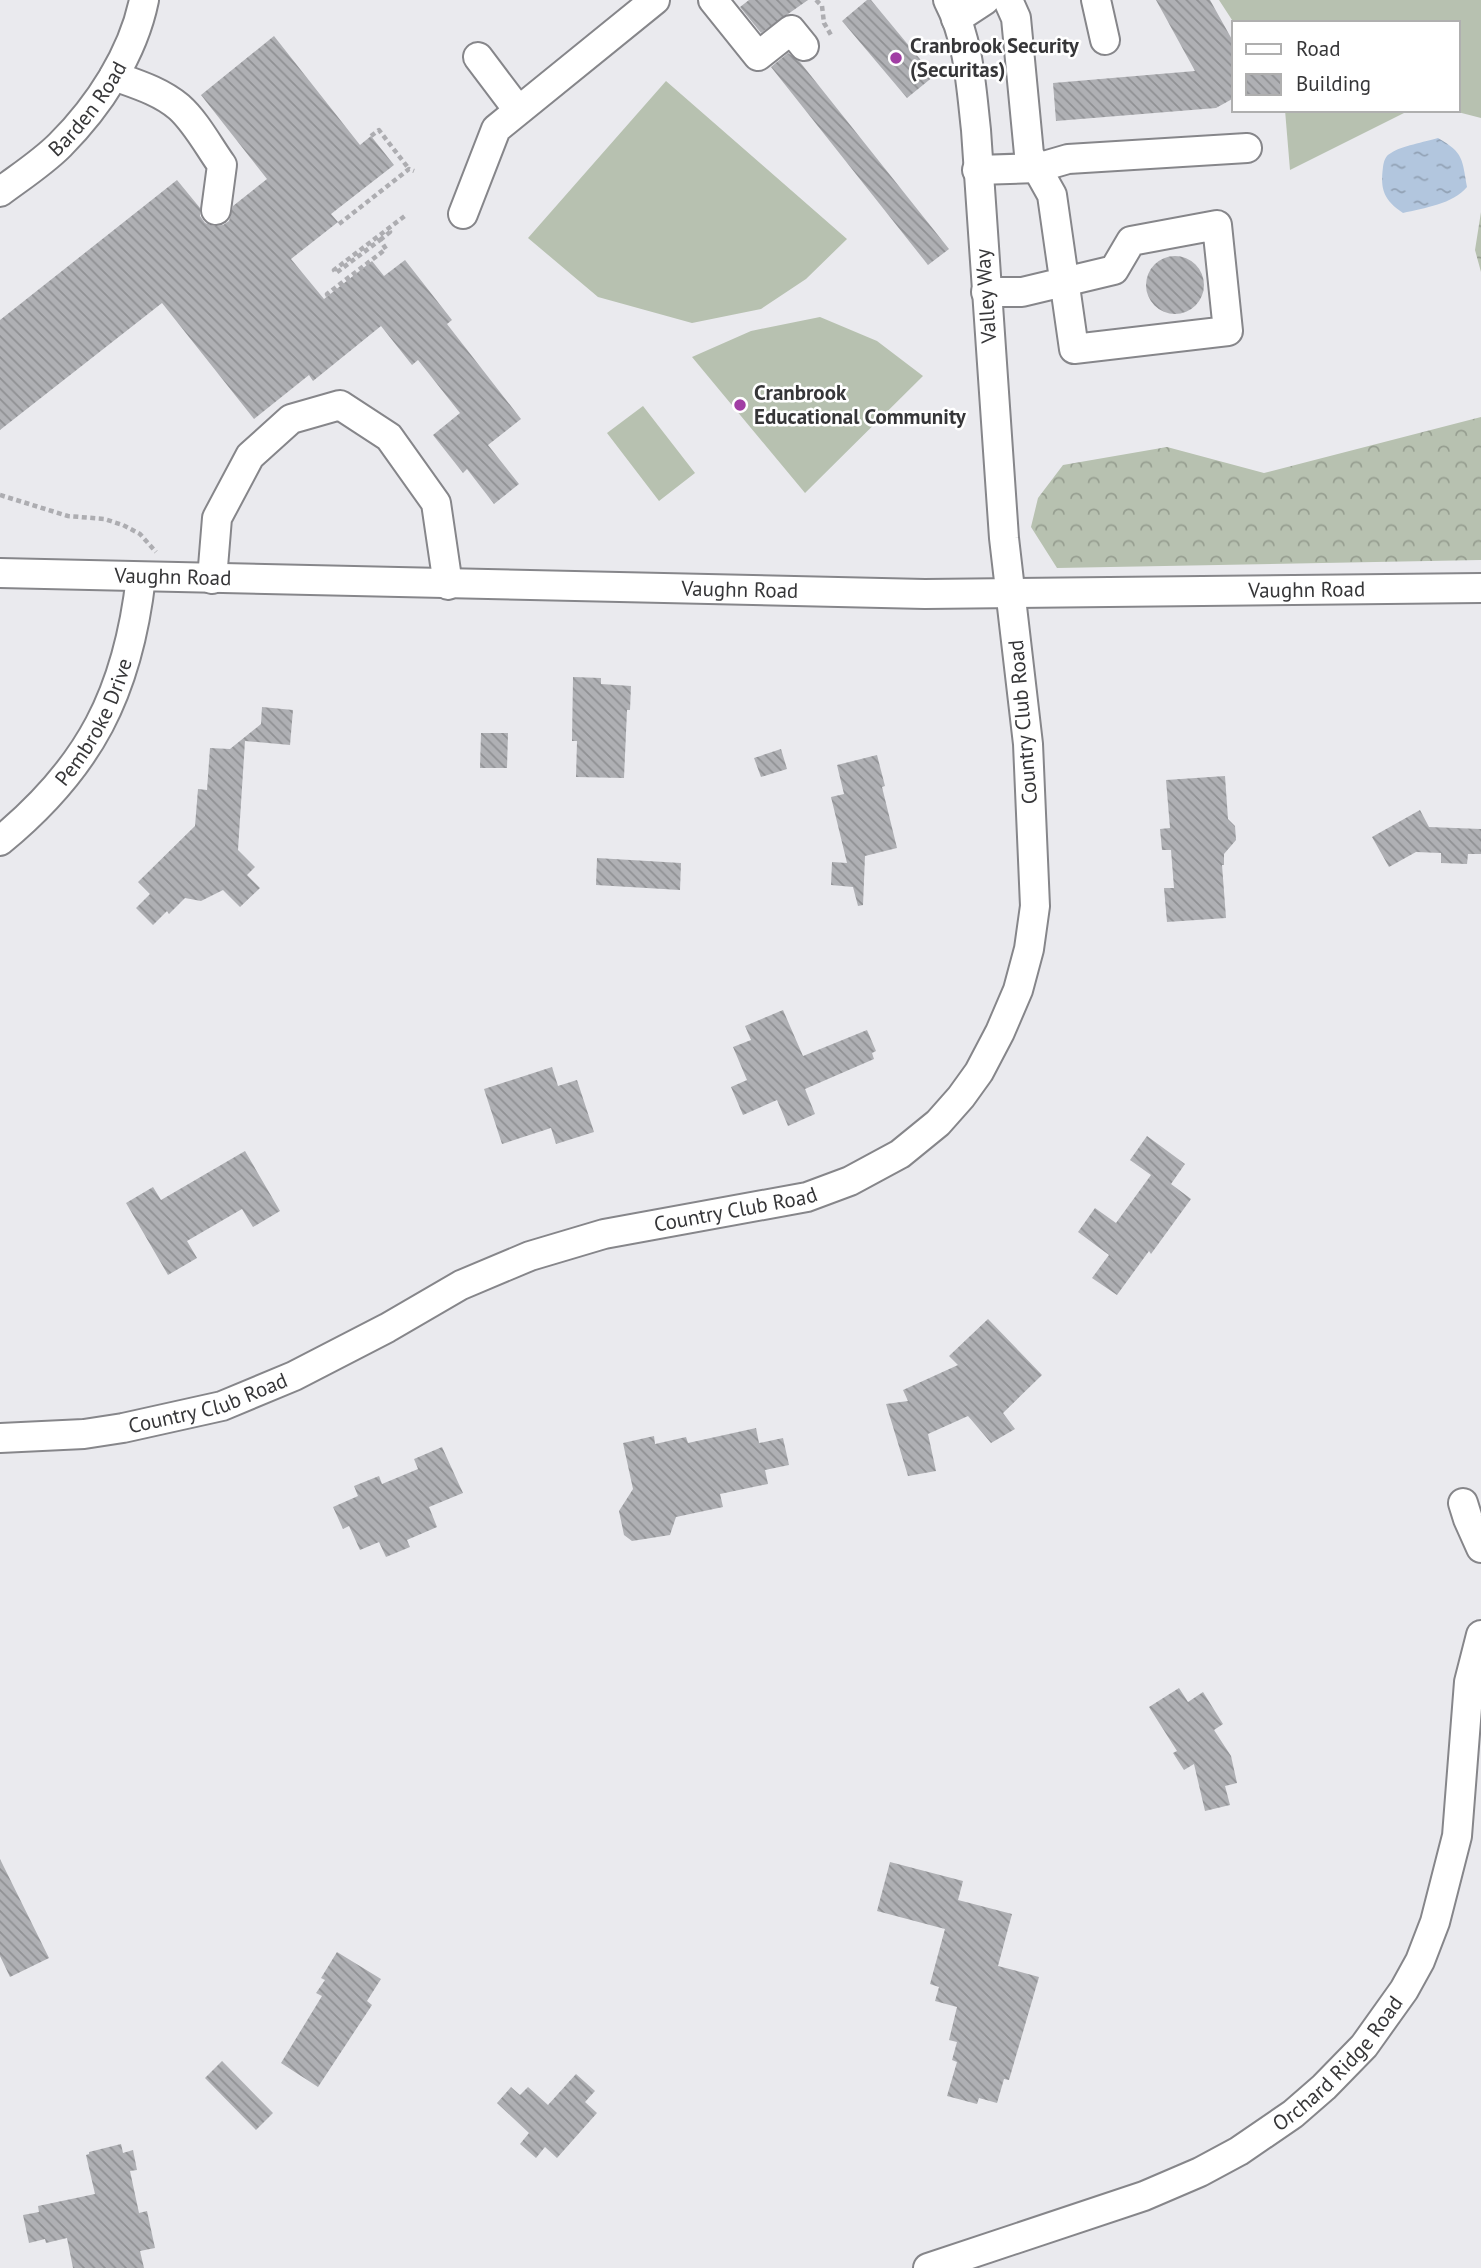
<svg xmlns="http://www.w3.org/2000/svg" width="1481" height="2268" font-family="'PT Sans',sans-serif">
  <defs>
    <pattern id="forest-crowns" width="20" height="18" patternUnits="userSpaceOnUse" patternTransform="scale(1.75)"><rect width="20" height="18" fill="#b7c1b0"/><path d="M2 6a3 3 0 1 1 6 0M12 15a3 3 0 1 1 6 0" fill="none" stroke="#969e90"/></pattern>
    <pattern id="water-ripples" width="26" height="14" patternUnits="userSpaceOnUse" patternTransform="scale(1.75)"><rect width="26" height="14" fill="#b2c6de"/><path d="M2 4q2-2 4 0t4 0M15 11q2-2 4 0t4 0" fill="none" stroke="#92a2b5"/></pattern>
    <pattern id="building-back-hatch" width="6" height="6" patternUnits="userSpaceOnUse" patternTransform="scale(1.75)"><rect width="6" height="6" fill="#afb0b4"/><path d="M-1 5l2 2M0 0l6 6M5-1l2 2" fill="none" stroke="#8f9093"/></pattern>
  </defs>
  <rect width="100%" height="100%" fill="#eaeaee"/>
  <path fill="url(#forest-crowns)" d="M 1481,212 L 1481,272 L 1475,250 Z
    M 1481,417 L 1481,560 L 1057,568 L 1031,527 L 1038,498 L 1063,465 L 1167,447 L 1264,473 Z"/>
  <path fill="#b7c1b0" d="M 1219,0 L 1481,0 L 1481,118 L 1450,110 L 1458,110 L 1458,23 L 1234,23 Z
    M 666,81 L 847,239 L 806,279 L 761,309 L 692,323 L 598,297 L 528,238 Z
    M 1285,110 L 1410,110 L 1290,170 Z
    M 820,317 L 877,341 L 923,376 L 805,493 L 692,357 L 751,331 Z
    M 643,406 L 695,473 L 659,501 L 607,433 Z"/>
  <path fill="url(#water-ripples)" d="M 1438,138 C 1464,153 1462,159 1467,187 C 1453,204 1424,208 1403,213 C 1384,200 1380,190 1383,167 C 1384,161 1385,156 1391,153 C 1401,146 1425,142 1438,138 Z"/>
  <path fill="url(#building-back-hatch)" d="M 749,0 L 808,0 L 761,33 L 740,7 Z
    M 867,0 L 871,0 L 934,76 L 907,98 L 842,21 Z
    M 1156,0 L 1210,0 L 1234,43 L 1234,98 L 1216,108 L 1056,121 L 1053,83 L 1195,71 Z
    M 274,36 L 360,145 L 371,136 L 394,165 L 331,214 L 338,222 L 291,259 L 324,299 L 372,261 L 384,276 L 405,260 L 452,320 L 447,324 L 521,419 L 488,445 L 519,484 L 494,504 L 467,469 L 463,473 L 433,435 L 460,413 L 418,360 L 412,365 L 381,326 L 313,381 L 309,375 L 254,419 L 162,303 L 0,430 L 0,320 L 177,180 L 200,208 L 200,216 L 205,223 L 214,226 L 223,225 L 229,221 L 233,206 L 267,179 L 201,95 Z
    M 788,53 L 800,62 L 949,249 L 928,265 L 771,67 Z
    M1146 285a29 29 0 1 1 58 0a29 29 0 1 1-58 0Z
    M 573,677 L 601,678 L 601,684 L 631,686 L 630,710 L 627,710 L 624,778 L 576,777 L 577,741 L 572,741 Z
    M 262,707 L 293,710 L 290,745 L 245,741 L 238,850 L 255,867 L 247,875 L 260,888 L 240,907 L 223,890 L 201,901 L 185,898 L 169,914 L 167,911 L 153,925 L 136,908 L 150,894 L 138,882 L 195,826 L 198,789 L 207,790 L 210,748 L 230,749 L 261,724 Z
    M 481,733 L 508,733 L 507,768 L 480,768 Z
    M 781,749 L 787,769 L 761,777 L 754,758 Z
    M 877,755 L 885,786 L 882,787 L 897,848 L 865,856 L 863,905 L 858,906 L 853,887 L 831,885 L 832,862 L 847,863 L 831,797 L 844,794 L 837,765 Z
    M 1225,776 L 1228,819 L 1235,826 L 1236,840 L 1224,854 L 1224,865 L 1222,865 L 1226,918 L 1167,922 L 1164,888 L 1174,888 L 1171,850 L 1162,850 L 1160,829 L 1170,828 L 1166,780 Z
    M 1420,810 L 1429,827 L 1481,829 L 1481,854 L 1468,854 L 1467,864 L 1441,863 L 1441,853 L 1416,852 L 1389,867 L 1372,837 Z
    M 597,858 L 681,863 L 680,890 L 596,885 Z
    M 783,1010 L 803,1056 L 867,1030 L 876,1051 L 872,1053 L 874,1059 L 805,1089 L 815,1114 L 788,1126 L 777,1100 L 743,1115 L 731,1087 L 747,1080 L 733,1047 L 751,1040 L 745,1026 Z
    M 552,1067 L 558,1086 L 577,1080 L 594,1132 L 556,1144 L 551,1128 L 502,1144 L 484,1089 Z
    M 1147,1136 L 1185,1164 L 1171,1184 L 1191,1199 L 1151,1254 L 1149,1251 L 1117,1295 L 1092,1278 L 1109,1255 L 1078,1232 L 1095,1208 L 1116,1223 L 1151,1175 L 1130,1160 Z
    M 245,1151 L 280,1211 L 253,1227 L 242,1209 L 187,1241 L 197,1258 L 168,1275 L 126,1203 L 153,1187 L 161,1200 Z
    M 988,1319 L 1042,1375 L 1003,1413 L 1015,1429 L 991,1443 L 968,1416 L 928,1434 L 936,1471 L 908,1476 L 886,1404 L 908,1401 L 903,1390 L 958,1365 L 949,1356 Z
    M 756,1428 L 759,1443 L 783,1438 L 789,1465 L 765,1470 L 768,1484 L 720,1494 L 723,1507 L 676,1517 L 670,1535 L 632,1541 L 624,1535 L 619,1511 L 633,1489 L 623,1443 L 654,1436 L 655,1444 L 686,1437 L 688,1443 Z
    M 442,1447 L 463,1493 L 429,1507 L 437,1527 L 407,1540 L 410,1547 L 386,1557 L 379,1542 L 360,1550 L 349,1526 L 343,1529 L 333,1507 L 358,1496 L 354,1486 L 379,1476 L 382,1484 L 418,1469 L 414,1459 Z
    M 1179,1688 L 1188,1702 L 1203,1692 L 1223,1724 L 1214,1730 L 1231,1756 L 1237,1783 L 1225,1786 L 1230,1805 L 1205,1811 L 1194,1764 L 1184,1770 L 1173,1753 L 1177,1751 L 1149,1707 Z
    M 0,1859 L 49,1958 L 10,1977 L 0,1956 Z
    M 890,1862 L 963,1881 L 958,1900 L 1012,1914 L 998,1966 L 1039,1977 L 1009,2080 L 1004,2079 L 997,2103 L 979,2098 L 977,2104 L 947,2096 L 957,2062 L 952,2060 L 957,2042 L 949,2040 L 957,2007 L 935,2001 L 939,1987 L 930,1984 L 945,1929 L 877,1911 Z
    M 337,1952 L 381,1979 L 367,2001 L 372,2005 L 318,2087 L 281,2063 L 322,1996 L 316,1993 L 325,1980 L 321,1978 Z
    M 222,2061 L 273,2113 L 256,2130 L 205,2078 Z
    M 576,2074 L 595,2091 L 585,2102 L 597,2113 L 557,2158 L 545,2147 L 536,2158 L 520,2144 L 529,2133 L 497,2103 L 511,2087 L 520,2095 L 528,2087 L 548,2105 Z
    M 121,2144 L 123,2153 L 133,2150 L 137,2170 L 130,2171 L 139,2213 L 147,2211 L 155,2248 L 140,2251 L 144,2268 L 73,2268 L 67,2238 L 46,2243 L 45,2239 L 29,2243 L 23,2215 L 39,2212 L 38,2206 L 95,2194 L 86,2155 L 89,2154 L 89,2152 Z"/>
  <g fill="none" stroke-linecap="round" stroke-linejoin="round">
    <g stroke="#86868a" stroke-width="32">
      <g id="minor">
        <path d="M 713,0 L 758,56 L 791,30 L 804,46"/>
        <path d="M 1096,0 L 1105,40"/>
        <path d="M 956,19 L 985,0"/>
        <path d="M 478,57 L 518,110"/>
        <path d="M 114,76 C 136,84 160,91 179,107 C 196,122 209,147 222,165 L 216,210"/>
        <path d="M 977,170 L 1037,168 L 1068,159 L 1247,148"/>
        <path id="s1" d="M 0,192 C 20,177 42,163 60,145 C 99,106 133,54 144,0"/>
        <path d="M 463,214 L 496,129 L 655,0"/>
        <path d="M 986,292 L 1022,292 L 1114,270 L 1131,241 L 1217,225 L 1228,331 L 1074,349 L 1052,195 L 1029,154 L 1016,18 L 1008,0"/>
        <path id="s2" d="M 0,573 L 925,594 L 1481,588"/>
        <path d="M 212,579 L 217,518 L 250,456 L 291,419 L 340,405 L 389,437 L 436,503 L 448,585"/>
        <path id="s3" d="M 0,841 C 90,767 128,692 141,577"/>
        <path id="s4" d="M 0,1438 L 84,1434 L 123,1428 L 222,1406 L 294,1376 L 387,1328 L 461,1285 L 530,1256 L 604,1234 L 807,1197 L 850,1181 L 900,1154 L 938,1123 L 961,1097 L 979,1072 L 1000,1032 L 1018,990 L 1029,949 L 1035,906 L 1028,744 L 1004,538 L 976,130 C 971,86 969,40 948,0"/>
        <path d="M 1463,1503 L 1468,1519 L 1481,1548"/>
        <path id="s5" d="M 928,2268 L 1144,2196 L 1200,2172 L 1239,2151 L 1293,2114 L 1324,2087 L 1364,2046 L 1404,1990 L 1420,1961 L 1435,1922 L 1457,1836 L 1469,1682 L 1481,1635"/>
      </g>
    </g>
    <path stroke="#adadb1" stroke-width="4.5" stroke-dasharray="5 3.5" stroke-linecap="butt" d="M 816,0 L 822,6 L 824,23 L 831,35
      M 371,136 L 379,130 L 409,169
      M 339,224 L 409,169 L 414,171
      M 380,240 L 390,232 L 387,229
      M 328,296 L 327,294 L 386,249 L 380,240 L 336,273 L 334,270 L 406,215
      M 0,495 L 68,516 L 104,519 L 123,525 L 140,534 L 156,552"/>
    <use href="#minor" stroke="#fff" stroke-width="28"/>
  </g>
  <g fill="#a13ea4" stroke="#fff" stroke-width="2.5">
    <circle cx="896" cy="58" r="7"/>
    <circle cx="740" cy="405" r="7"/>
  </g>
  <g text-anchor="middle" stroke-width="5" stroke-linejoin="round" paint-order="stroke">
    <g font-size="21" font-weight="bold" fill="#363638" stroke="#fff" text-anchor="start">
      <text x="910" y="53">Cranbrook Security<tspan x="910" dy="24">(Securitas)</tspan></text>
      <text x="754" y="400">Cranbrook<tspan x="754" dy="24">Educational Community</tspan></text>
    </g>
    <g font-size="21" fill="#363638" stroke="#fff">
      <text dy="7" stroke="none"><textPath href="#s1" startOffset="122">Barden Road</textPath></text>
      <text transform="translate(986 296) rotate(-94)" y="7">Valley Way</text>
      <text dy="7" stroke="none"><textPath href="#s2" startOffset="173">Vaughn Road</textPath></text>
      <text dy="7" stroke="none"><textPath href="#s2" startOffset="1307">Vaughn Road</textPath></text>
      <text dy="7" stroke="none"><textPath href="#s2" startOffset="740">Vaughn Road</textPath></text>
      <text dy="7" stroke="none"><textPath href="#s3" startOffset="154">Pembroke Drive</textPath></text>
      <text transform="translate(1023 722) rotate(-95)" y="7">Country Club Road</text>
      <text dy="7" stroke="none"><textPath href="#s4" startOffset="779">Country Club Road</textPath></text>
      <text dy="7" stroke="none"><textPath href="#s4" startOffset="212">Country Club Road</textPath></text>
      <text dy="7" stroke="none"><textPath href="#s5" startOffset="466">Orchard Ridge Road</textPath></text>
    </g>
  </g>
  <rect x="1232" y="21" width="228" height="91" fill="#ffffff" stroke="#afafaf" stroke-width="2"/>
  <rect x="1246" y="44" width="35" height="10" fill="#ffffff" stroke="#afafaf" stroke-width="2"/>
  <text x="1296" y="56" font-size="21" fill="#363638">Road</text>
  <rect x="1246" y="74" width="35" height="21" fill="url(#building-back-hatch)" stroke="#afafaf" stroke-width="2"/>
  <text x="1296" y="91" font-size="21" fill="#363638">Building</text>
</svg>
